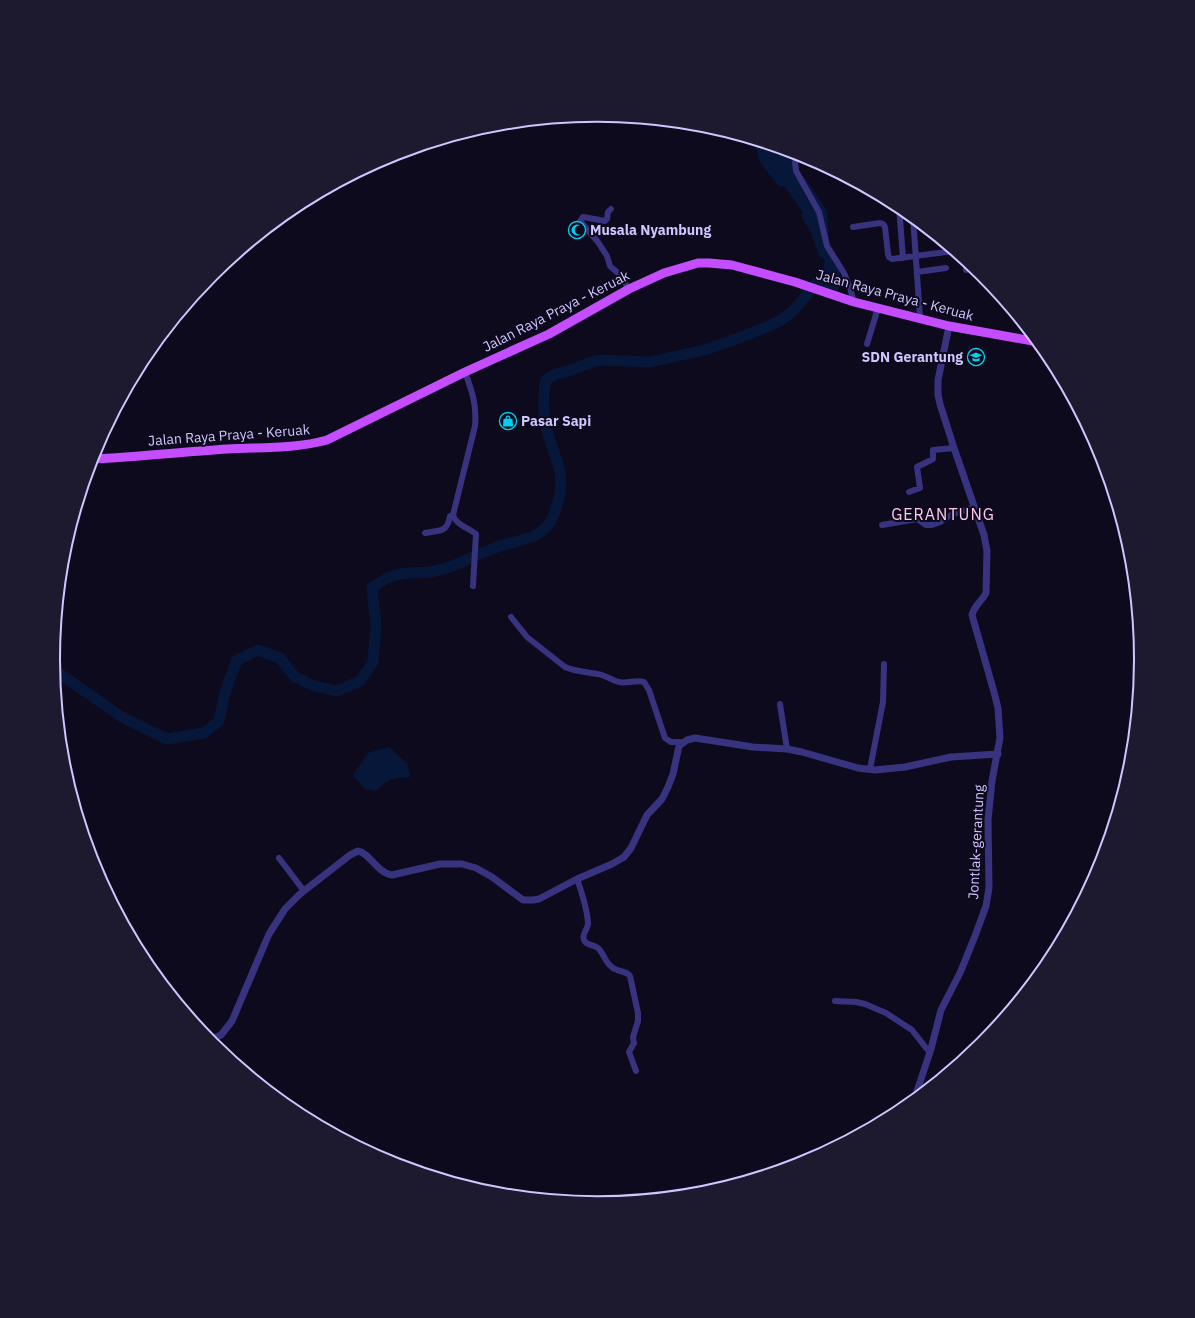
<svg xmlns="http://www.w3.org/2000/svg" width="1195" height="1318" font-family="'IBM Plex Sans',sans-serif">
  <rect width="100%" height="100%" fill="#0e0a1d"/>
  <path fill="#06173a" d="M 760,142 L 781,148 L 811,186 L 827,211 L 830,255 L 841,268 L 838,292 L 815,285 C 818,281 821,277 822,273 C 828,260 821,241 815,229 L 764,158 Z
    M 389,747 L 407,763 L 410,777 C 394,777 387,780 376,791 L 365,789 L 353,775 L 368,753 Z"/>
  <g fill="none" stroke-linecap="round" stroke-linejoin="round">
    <path stroke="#06173a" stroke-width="11" d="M 761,145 L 765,160 L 782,181
      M 807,216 L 815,228 L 824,253
      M 54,670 L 122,717 L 167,739 L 204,733 L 219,721 L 225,692 L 237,660 L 258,650 L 280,658 L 295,677 L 314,686 L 337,691 L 360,681 L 373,662 L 376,625 L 372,588 C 383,580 393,574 407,573 C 414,572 422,573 429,572 C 453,569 474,555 497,547 C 514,541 537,540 549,524 C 555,516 558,503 560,493 C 564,470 553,453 547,431 C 543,414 542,398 546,380 L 556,374 L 571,370 L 595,361 L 603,360 L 650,362 L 704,350 L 728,342 L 762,329 L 781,320 L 793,311 L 819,280"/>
    <path stroke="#38337e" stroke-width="6" d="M 798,154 C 794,159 795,165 796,171 L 819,212 L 827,246 L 844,273 L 850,288 L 854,302
      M 899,206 L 903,258
      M 611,209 L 608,212 L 607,219 L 605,221 L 583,217 L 580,221 L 598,242 L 607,256 L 610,266 L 619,274 L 629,289
      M 913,217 L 920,318
      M 853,227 L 880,223 L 883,224 L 885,227 L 888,254 L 889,257 L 892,259 L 954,251
      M 945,243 L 946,252
      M 966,260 L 966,270
      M 917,272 L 946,268
      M 867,344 L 878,308
      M 465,372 C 472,391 477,405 475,426 L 453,515 C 456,525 469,528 476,534 L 473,586
      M 909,492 L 920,488 L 917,467 L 933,459 L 933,450 L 954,448
      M 882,525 L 917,519 L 926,525 L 932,525 L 940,522 L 951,515 L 974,507
      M 425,533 C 440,530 447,533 450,516 L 453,515
      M 511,617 L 527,637 L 565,667 C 576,672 589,672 602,675 C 608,677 613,681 619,682 C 628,684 636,679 644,682 L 649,690 L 665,738 L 671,742 L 682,742
      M 780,704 L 787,749
      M 870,769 L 883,702 L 884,664
      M 279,858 L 304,891
      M 577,879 C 582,893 587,908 588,923 C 588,930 581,934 584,940 C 586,946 595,944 599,949 C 605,956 607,967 617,970 C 622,972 626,971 630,976 L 638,1013 L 638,1021 L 633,1037 L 634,1043 L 629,1052 L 636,1071
      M 835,1001 L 856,1002 L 865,1004 L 886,1013 L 912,1030 L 930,1053"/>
    <path stroke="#38337e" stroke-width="7" d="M 210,1040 L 221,1035 L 232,1021 L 269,934 L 285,909 L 300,894 L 350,855 L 358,851 C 370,853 377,873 392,875 L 440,864 L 462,864 L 476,868 L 492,877 L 523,900 L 533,900 L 539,899 L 577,879 L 612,864 L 624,857 L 631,848 L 647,815 L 662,799 L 668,787 L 673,774 L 679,746 L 687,740 L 695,738 L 753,747 L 787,749 L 802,752 L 858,768 L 875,770 L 905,767 L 951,757 L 998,754
      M 914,1100 L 931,1049 L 941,1010 L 960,973 L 975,936 L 986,906 L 989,888 L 988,820 L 992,781 L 1000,738 L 998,708 L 994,692 L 972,615 C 974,606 982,601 986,593 L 987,551 L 984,535 L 954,448 L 940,404 L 938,395 L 938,380 L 949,326"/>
    <path stroke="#c34dff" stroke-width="9" d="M 92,459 C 137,457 182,452 227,449 C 260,447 295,449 327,440 L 465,372 L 549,334 L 629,289 L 664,273 L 698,263 L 709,263 L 732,265 L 795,282 L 854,302 L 949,326 L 1038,342"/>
  </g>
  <defs>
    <g id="mosque-ring" transform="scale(0.9)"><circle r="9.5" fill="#0e0a1d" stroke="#00cff1" stroke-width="1.5"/><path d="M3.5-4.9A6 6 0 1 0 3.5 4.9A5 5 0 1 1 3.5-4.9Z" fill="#00cff1"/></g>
    <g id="school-ring" transform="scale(0.9)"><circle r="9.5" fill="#0e0a1d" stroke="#00cff1" stroke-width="1.5"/><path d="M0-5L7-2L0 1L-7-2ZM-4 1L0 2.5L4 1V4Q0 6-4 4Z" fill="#00cff1"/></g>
    <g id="shop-ring" transform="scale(0.9)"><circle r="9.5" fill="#0e0a1d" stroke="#00cff1" stroke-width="1.5"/><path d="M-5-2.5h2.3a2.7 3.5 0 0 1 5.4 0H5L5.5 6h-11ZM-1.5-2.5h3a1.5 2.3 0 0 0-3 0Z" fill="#00cff1"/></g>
  </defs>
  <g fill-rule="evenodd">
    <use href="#mosque-ring" x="577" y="230"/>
    <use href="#school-ring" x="976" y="357"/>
    <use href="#shop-ring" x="508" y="421"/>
  </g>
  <g text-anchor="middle" stroke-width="4" stroke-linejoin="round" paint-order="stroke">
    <g font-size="14" font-weight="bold" fill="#cfc6ff" stroke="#0e0a1d" text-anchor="start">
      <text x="590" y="235">Musala Nyambung</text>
      <text x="963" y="362" text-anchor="end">SDN Gerantung</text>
      <text x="521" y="426">Pasar Sapi</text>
    </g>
    <g font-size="14" fill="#cfc6ff" stroke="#0e0a1d">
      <text transform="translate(895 295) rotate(15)" y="5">Jalan Raya Praya - Keruak</text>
      <text transform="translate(556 311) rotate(-27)" y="5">Jalan Raya Praya - Keruak</text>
      <text transform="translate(229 435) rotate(-4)" y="5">Jalan Raya Praya - Keruak</text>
      <text transform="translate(976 842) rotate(-87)" y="5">Jontlak-gerantung</text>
    </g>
    <g font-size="16" letter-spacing="1" fill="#ffc8e9" stroke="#0e0a1d">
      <text x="943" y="520">GERANTUNG</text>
    </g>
  </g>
  <path d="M0 0H1195V1318H0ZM60 659a537 537 0 1 1 1074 0a537 537 0 1 1-1074 0Z" fill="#1d192f" fill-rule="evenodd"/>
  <path fill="none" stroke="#cfc6ff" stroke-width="2" d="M60 659a537 537 0 1 1 1074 0a537 537 0 1 1-1074 0Z"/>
</svg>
